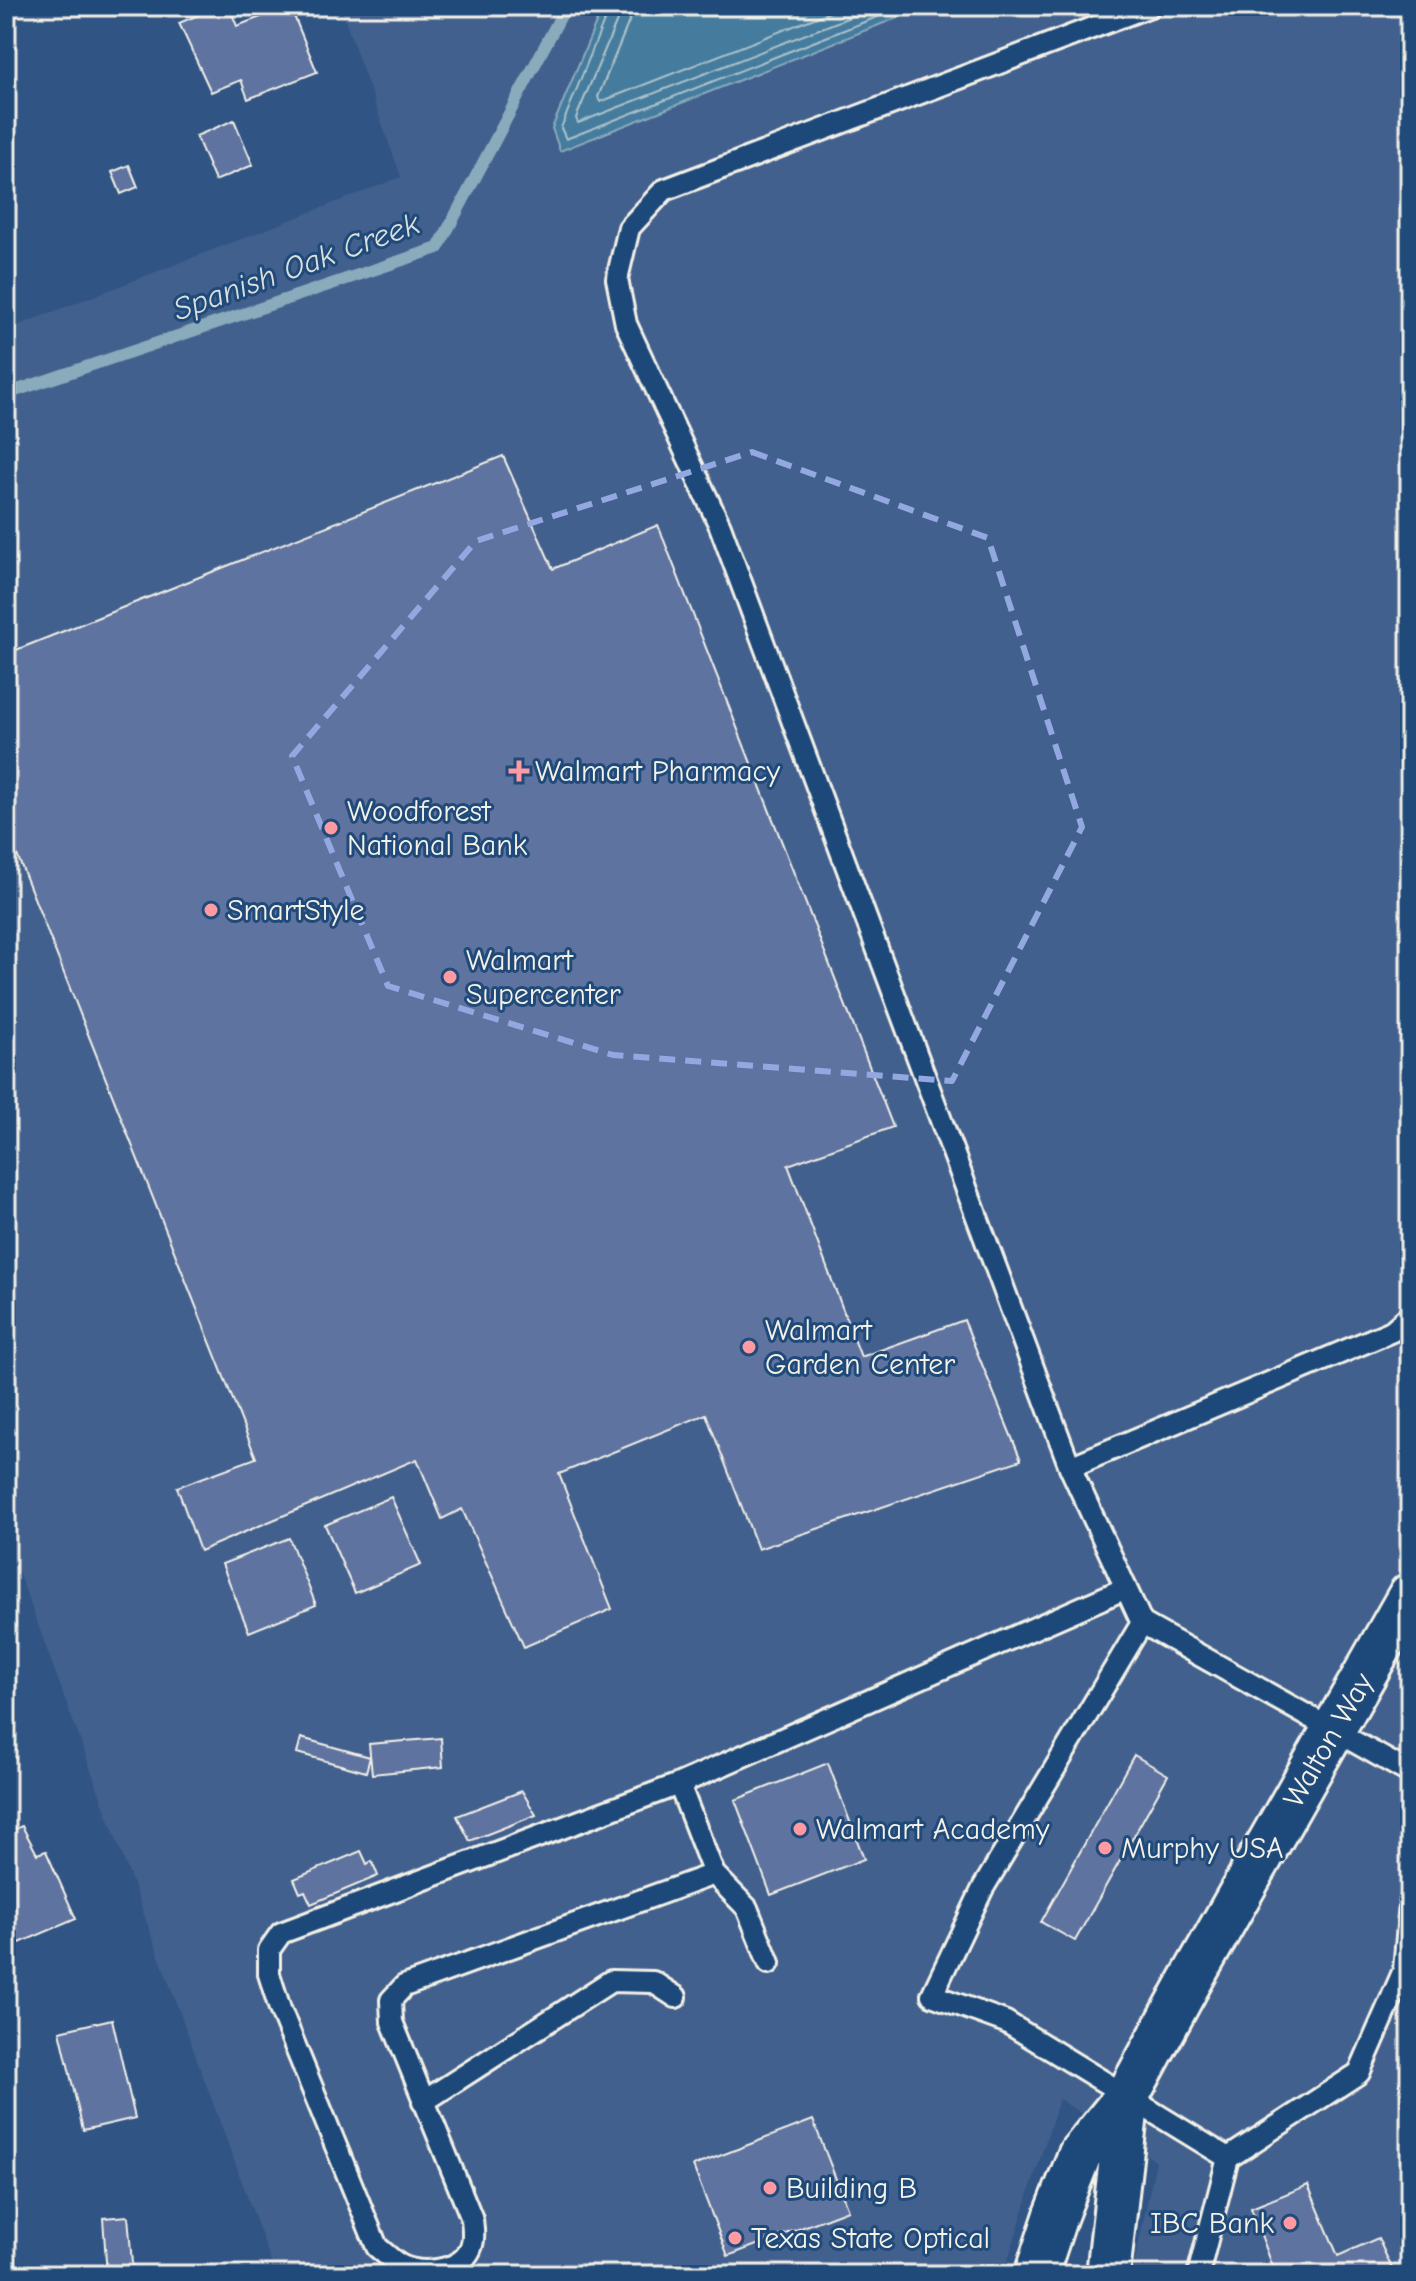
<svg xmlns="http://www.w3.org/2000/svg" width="1416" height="2281" font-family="'Comic Neue',sans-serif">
  <rect width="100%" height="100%" fill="#305484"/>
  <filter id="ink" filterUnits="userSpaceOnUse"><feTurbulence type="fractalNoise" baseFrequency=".0125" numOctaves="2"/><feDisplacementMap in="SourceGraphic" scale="16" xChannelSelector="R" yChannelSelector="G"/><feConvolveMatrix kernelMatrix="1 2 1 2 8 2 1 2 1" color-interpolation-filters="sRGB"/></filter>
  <g filter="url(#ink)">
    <path fill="#42608e" d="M 340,6 L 1410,6 L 1410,2275 L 1132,2275 L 1156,2161 L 1059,2099 L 1003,2275 L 276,2275 L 6,1538 L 6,330 L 401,177 Z"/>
    <path fill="#447c9e" stroke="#8aabbc" stroke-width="2" d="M 603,6 L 927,6 L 560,151 L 552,128 Z"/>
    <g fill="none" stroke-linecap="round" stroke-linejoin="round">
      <path stroke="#aec2ca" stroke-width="2" d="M 610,6 L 561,128 L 566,139 L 905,6
        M 620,6 L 619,16 L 576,118 L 578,123 L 878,6
        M 632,6 L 630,19 L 598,97 L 600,102 L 845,6"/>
      <path stroke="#8aabbc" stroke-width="12" d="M 6,394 L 438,248 L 566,6"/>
    </g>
    <path fill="#5f73a0" stroke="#f4f1e8" stroke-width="2" d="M 220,6 L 229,6 L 237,26 L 290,6 L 317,72 L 248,99 L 241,80 L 211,92 L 179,23 Z
      M 234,120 L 253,165 L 215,181 L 196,136 Z
      M 129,165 L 138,187 L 121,194 L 112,172 Z
      M 503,456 L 553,569 L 658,525 L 893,1127 L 788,1165 L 861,1357 L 964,1320 L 1021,1460 L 758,1549 L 706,1414 L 559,1474 L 612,1609 L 524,1647 L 462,1509 L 442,1519 L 417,1459 L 200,1551 L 177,1487 L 256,1458 L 6,827 L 6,654 Z
      M 391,1497 L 421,1565 L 355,1593 L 325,1525 Z
      M 289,1538 L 316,1605 L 249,1632 L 222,1564 Z
      M 301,1738 L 370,1757 L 366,1772 L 297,1753 Z
      M 441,1738 L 443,1767 L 372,1774 L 369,1744 Z
      M 1134,1755 L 1168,1775 L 1075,1941 L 1041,1922 Z
      M 828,1763 L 864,1859 L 771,1895 L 735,1800 Z
      M 522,1791 L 536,1815 L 470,1841 L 457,1816 Z
      M 22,1826 L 37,1854 L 46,1851 L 76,1919 L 15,1945 L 6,1924 L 6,1833 Z
      M 361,1851 L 367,1864 L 372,1861 L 378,1876 L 311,1904 L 305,1891 L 300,1893 L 294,1879 Z
      M 112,2019 L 135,2118 L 83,2130 L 60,2031 Z
      M 813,2120 L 848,2210 L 728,2256 L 693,2166 Z
      M 1308,2185 L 1338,2256 L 1378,2238 L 1395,2275 L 1276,2275 L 1251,2208 Z
      M 128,2216 L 133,2275 L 107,2275 L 103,2218 Z"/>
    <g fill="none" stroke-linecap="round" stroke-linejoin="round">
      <g stroke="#f4f1e8" stroke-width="26">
        <path id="lane" d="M 1150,6 L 664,190 L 629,228 L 617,279 L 626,324 L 720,526 L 1070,1467 L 1392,1331 L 1410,1315
          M 1070,1467 L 1142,1623 L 1410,1773
          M 1142,1623 L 983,1888 L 932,1995 L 1006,2022 L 1228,2158 L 1198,2275
          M 679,1784 L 714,1874 L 747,1908 L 769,1963
          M 714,1874 L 404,1986 L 391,2000 L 392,2022 L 472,2219 C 473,2229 475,2240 470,2250 C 459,2272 422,2275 402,2266 C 393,2262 385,2253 377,2247 L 280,2009 L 269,1974 L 269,1950 L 281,1933 L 679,1784 L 1126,1588
          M 1410,1903 L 1404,1970 L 1410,1973
          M 423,2102 L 611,1981 L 653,1982 L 676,1997
          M 1228,2158 L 1359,2073 L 1404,1970"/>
      </g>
      <g stroke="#f4f1e8" stroke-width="48">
        <path id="street" d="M 1036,2275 L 1056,2215 L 1080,2154 L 1128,2095 L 1187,1987 L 1410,1595
          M 1108,2275 L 1128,2095"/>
      </g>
      <use href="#lane" stroke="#1f4a7a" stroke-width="20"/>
      <use href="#street" stroke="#1f4a7a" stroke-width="42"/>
    </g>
  </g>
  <path fill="none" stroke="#93a8e1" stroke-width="6" stroke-dasharray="16 10" stroke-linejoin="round" d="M 752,452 L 988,538 L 1082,827 L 952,1081 L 613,1055 L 388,986 L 292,756 L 476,541 Z"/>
  <g fill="#ff9aa2" stroke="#1f4a7a" stroke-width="3">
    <path d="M515 759h8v8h8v8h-8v8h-8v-8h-8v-8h8z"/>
    <circle cx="331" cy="828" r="8"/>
    <circle cx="211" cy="910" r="8"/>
    <circle cx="450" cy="977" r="8"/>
    <circle cx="749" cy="1347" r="8"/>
    <circle cx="800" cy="1829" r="8"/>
    <circle cx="1105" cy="1848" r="8"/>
    <circle cx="770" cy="2188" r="8"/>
    <circle cx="1290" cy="2223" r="8"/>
    <circle cx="735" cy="2238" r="8"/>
  </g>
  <g text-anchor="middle" stroke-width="6" stroke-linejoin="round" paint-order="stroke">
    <g font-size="30" fill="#f4f1e8" stroke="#1f4a7a" text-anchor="start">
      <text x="535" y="781">Walmart Pharmacy</text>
      <text x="347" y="821">Woodforest<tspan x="347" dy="34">National Bank</tspan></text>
      <text x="227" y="920">SmartStyle</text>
      <text x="466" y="970">Walmart<tspan x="466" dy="34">Supercenter</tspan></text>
      <text x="765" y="1340">Walmart<tspan x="765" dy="34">Garden Center</tspan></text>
      <text x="816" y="1839">Walmart Academy</text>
      <text x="1121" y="1858">Murphy USA</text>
      <text x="786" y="2198">Building B</text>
      <text x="1274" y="2233" text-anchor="end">IBC Bank</text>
      <text x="751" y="2248">Texas State Optical</text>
    </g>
    <g font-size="30" fill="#f4f1e8" stroke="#1f4a7a">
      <text transform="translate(1328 1740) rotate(-60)" y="10">Walton Way</text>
    </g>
    <g font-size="32" font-style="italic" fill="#dadfdd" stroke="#1f4a7a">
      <text transform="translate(296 266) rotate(-20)" y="11">Spanish Oak Creek</text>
    </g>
  </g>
  <rect width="1416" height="2281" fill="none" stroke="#1f4a7a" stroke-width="32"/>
  <rect x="16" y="16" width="1384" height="2249" fill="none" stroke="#f4f1e8" stroke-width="3" filter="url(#ink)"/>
</svg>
